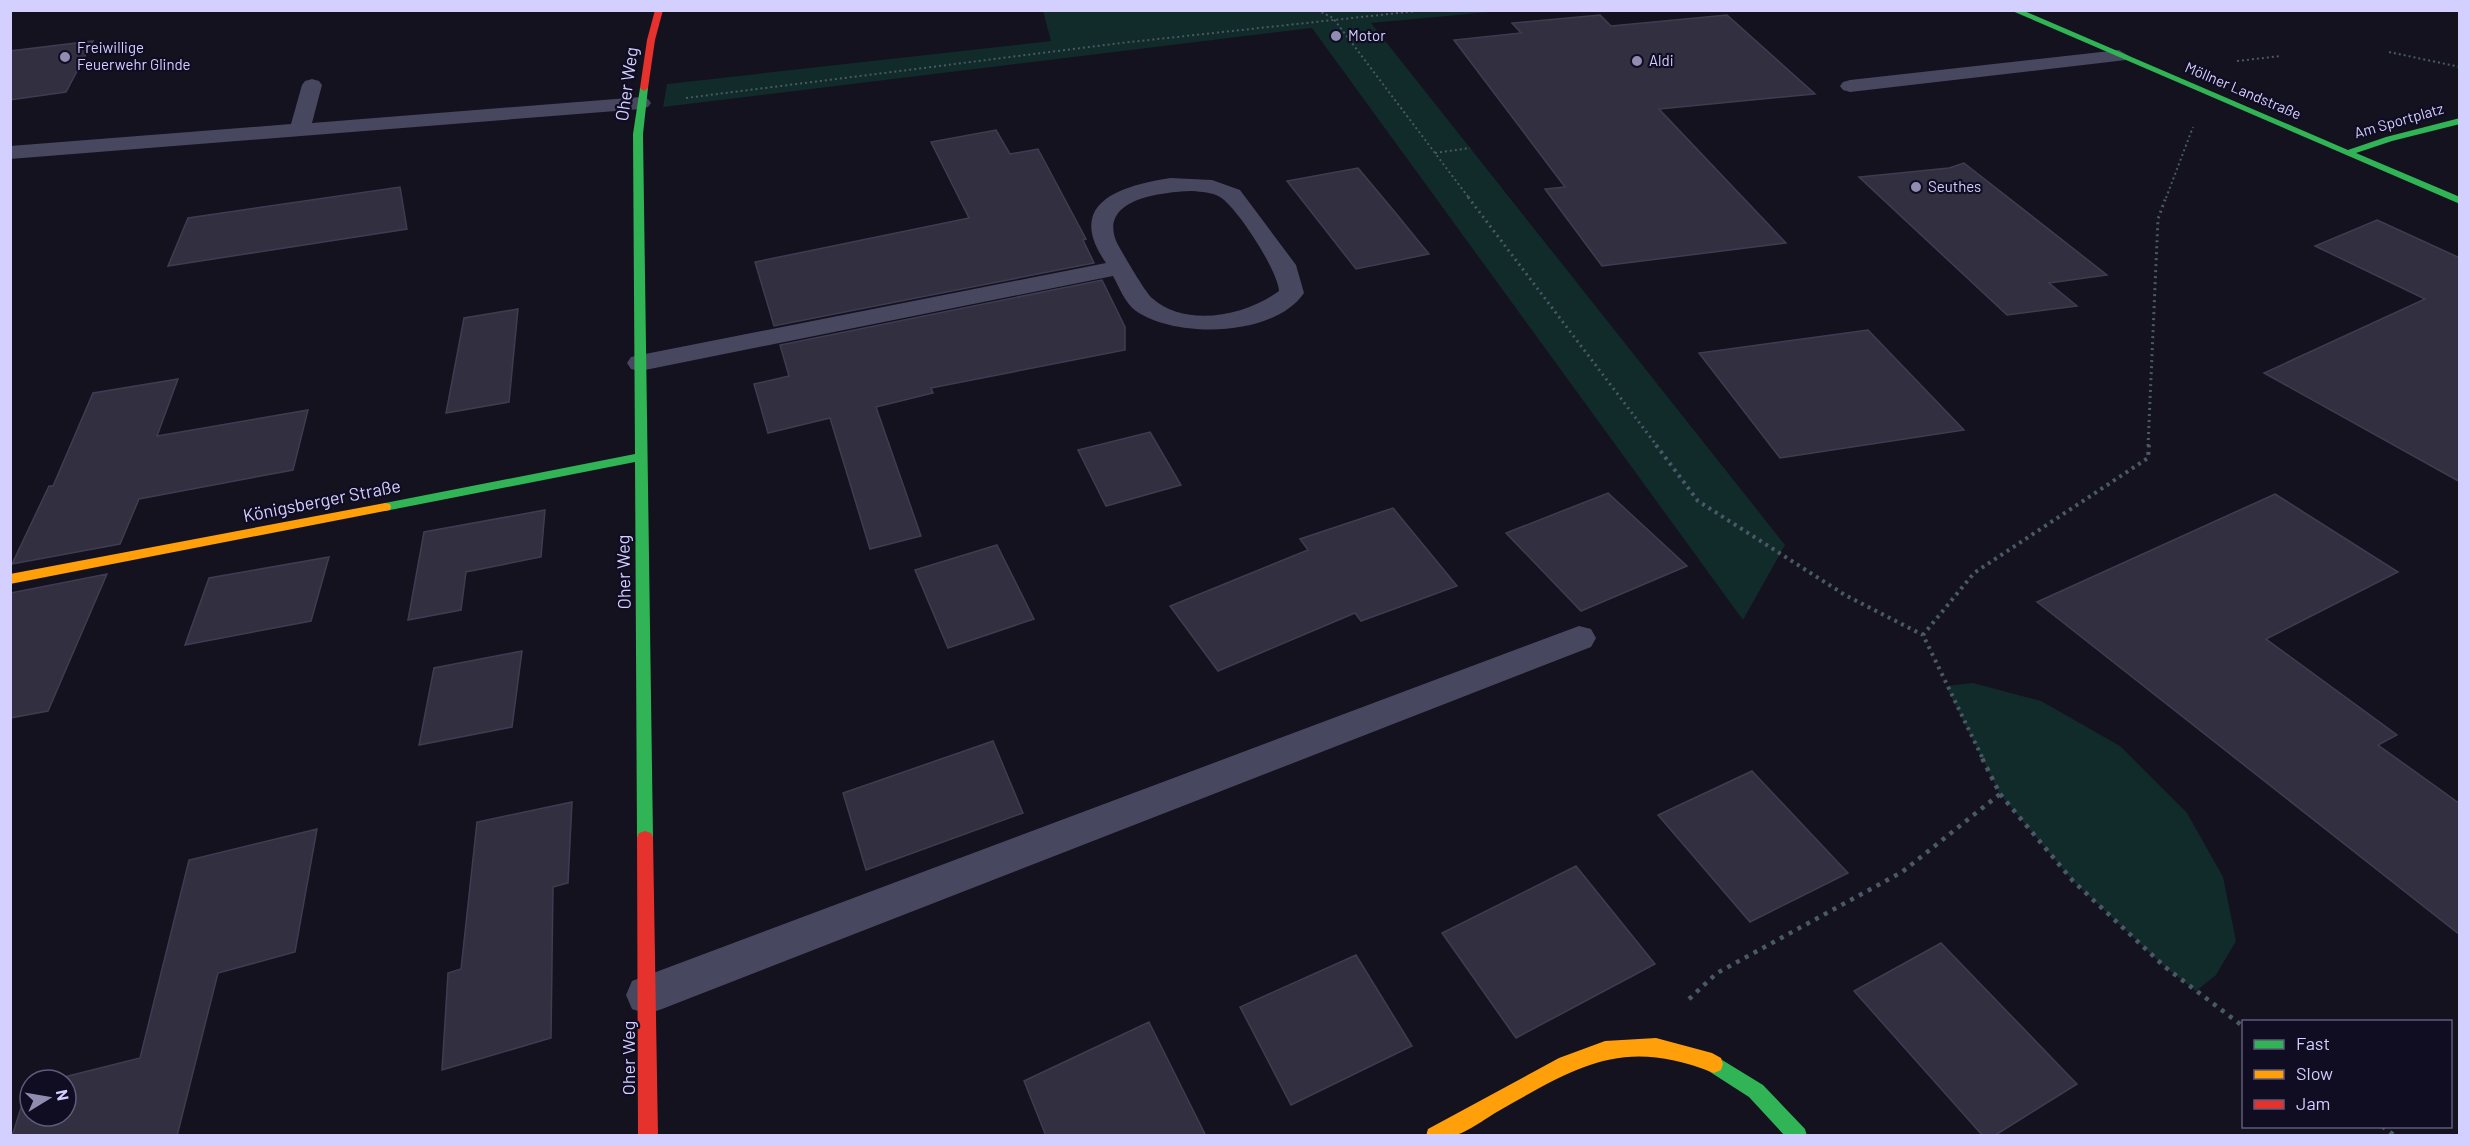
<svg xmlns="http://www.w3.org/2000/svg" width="2470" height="1146" font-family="Barlow,sans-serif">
  <rect width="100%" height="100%" fill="#14121e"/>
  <path fill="#112a2a" d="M 1043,11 L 1501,11 L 1371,23 L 1785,545 L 1743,620 L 1312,28 L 663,107 L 667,84 L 1051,41 Z
    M 1973,683 L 2041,701 L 2120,746 L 2187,813 L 2223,877 L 2236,941 L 2216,975 L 2196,991 L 2165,967 L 2073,881 L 2000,794 L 1946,686 Z"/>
  <path fill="#323040" stroke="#3f3c52" stroke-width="1.5" d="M 1600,15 L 1611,26 L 1727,15 L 1815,94 L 1659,109 L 1786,243 L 1602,266 L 1545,189 L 1565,187 L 1454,40 L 1521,33 L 1512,23 Z
    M 93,41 L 66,92 L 10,100 L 10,51 Z
    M 996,130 L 1010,154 L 1038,149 L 1086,239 L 1083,240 L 1094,263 L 774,326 L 755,262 L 969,218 L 931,142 Z
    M 1964,163 L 2107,275 L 2049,283 L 2077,306 L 2007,315 L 1859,177 L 1949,168 Z
    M 1358,168 L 1394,211 L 1429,254 L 1356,269 L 1287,181 Z
    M 400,187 L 407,229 L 168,266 L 188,218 Z
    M 2377,220 L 2460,258 L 2460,482 L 2264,373 L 2425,299 L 2315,246 Z
    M 1102,280 L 1125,327 L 1125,350 L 931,388 L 933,393 L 876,407 L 921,536 L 870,549 L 830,418 L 768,433 L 754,384 L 789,376 L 780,345 Z
    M 518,309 L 509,402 L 446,413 L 464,318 Z
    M 1868,330 L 1964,430 L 1780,458 L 1699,353 Z
    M 178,379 L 157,436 L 308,410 L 293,470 L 139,499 L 120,544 L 12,564 L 49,486 L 53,486 L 93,393 Z
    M 1150,432 L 1181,485 L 1106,506 L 1078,450 Z
    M 1608,493 L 1687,566 L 1581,611 L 1506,533 Z
    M 2275,494 L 2398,572 L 2266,639 L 2397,735 L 2378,745 L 2460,804 L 2460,935 L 2037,602 Z
    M 1393,508 L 1457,586 L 1361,621 L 1355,613 L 1218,671 L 1170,606 L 1308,550 L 1300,539 Z
    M 545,510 L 541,557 L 466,572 L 461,610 L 408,620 L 424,532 Z
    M 997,545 L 1034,619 L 948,648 L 915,570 Z
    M 329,557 L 311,621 L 185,645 L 209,578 Z
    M 107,574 L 48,711 L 10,718 L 10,593 Z
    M 522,651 L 512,727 L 419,745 L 434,668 Z
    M 993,741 L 1023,813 L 866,870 L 843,793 Z
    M 1752,771 L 1848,873 L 1750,922 L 1658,815 Z
    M 572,802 L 568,883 L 553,887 L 551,1038 L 442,1070 L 448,973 L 461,969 L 477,822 Z
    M 317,829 L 295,952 L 218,973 L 177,1136 L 12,1136 L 28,1086 L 30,1116 L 66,1116 L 66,1080 L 52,1080 L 140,1058 L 189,860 Z
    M 1576,866 L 1655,964 L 1516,1038 L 1442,933 Z
    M 1941,943 L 2077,1084 L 1994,1136 L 1983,1136 L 1854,991 Z
    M 1356,955 L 1412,1046 L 1291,1105 L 1240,1007 Z
    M 1149,1022 L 1206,1136 L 1046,1136 L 1024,1081 Z"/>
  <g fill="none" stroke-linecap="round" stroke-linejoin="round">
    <path stroke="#495967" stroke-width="2" stroke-dasharray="2 3" stroke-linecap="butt" d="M 1317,10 L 1333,18 L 1469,198
      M 2389,52 L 2460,67
      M 2237,61 L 2281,56
      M 686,98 L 1121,43 L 1426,10
      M 1435,153 L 1470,148
      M 2166,198 L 2193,127"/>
    <path stroke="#495967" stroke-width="3" stroke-dasharray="2 4" stroke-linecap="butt" d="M 1468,197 L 1657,446
      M 2148,446 L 2158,219 L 2166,197"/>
    <path stroke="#495967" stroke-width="4" stroke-dasharray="3 4.5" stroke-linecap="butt" d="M 1656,445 L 1698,501 L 1845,595 L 1923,635
      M 1982,757 L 1923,635 L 1974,573 L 2148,458 L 2149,445"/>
    <path stroke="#495967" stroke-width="4.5" stroke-dasharray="4 6" stroke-linecap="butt" d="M 2000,794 L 2073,881 L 2165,967 L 2244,1027
      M 1689,999 L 1717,973 L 1902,872 L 2000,794 L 1981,756
      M 2382,1126 L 2395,1136"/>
    <path fill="#47475f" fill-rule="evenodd" d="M 2119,50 L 2129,56 L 2126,60 L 1850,92 L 1843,90 L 1840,86 L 1843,82 L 1850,80 Z
      M 312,79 L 319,81 L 322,85 L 312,123 L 641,97 L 648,99 L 651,103 L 648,107 L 641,109 L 10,159 L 10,146 L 291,124 L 302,85 L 305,81 Z
      M 1170,178 L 1212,180 L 1240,190 L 1296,265 L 1304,293 C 1274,337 1177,339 1136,311 C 1125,303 1119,287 1113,276 L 640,371 L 631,369 L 627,363 L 631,357 L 640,355 L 1106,263 C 1064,203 1120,186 1170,178 ZM 1192,191 C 1202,192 1211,192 1220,197 C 1237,207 1278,271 1279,291 C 1247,315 1187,329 1152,298 C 1145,292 1123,254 1117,243 C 1097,198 1164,192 1192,191 Z
      M 1579,626 L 1591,629 L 1596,638 L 1591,647 L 662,1009 L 647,1014 L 632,1009 L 626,995 L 632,981 Z"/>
    <path fill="#30b455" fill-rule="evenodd" d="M 2010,10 L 2022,10 L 2348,150 L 2386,137 L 2460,118 L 2460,124 L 2392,141 L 2356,153 L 2460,197 L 2460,204 Z
      M 644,85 L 648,88 L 643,134 L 653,838 L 651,843 L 645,845 L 639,843 L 637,838 L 635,462 L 385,511 L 379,507 L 385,503 L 635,454 L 633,134 L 640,88 Z
      M 1714,1055 L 1763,1085 L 1805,1129 L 1807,1136 L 1785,1136 L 1749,1097 L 1707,1070 L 1705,1064 L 1707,1058 Z"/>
    <path fill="#ff9f0a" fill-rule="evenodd" d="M 385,503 L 390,504 L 391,507 L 390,510 L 10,584 L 10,574 Z
      M 1656,1038 L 1712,1053 L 1721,1058 L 1723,1064 L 1721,1070 L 1714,1073 C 1624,1037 1580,1065 1502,1109 C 1489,1116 1467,1133 1453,1136 C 1445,1137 1434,1136 1426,1136 L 1428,1129 L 1559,1058 L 1605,1041 Z"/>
    <path fill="#e5322d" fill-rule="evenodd" d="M 655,10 L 663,10 L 655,40 L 648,88 L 644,91 L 640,88 L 647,40 Z
      M 645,831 L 651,833 L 653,838 L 658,1136 L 638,1136 L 637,838 L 639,833 Z"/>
  </g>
  <g fill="#908db0" stroke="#100d23" stroke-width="2">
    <circle cx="1336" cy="36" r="6"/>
    <circle cx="65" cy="57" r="6"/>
    <circle cx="1637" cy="61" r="6"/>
    <circle cx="1916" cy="187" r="6"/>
  </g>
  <g text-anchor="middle" stroke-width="4.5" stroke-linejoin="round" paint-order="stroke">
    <g font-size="15" fill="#d3cfff" stroke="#100d23" text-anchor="start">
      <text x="1348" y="41">Motor</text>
      <text x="77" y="53">Freiwillige<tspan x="77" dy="17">Feuerwehr Glinde</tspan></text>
      <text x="1649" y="66">Aldi</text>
      <text x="1928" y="192">Seuthes</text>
    </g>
    <g font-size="15" fill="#d3cfff" stroke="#100d23">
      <text transform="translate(2243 91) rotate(23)" y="5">Möllner Landstraße</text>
      <text transform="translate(2399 121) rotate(-16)" y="5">Am Sportplatz</text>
    </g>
    <g font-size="18" fill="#d3cfff" stroke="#100d23">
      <text transform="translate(627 84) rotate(-82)" y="6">Oher Weg</text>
      <text transform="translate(322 501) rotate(-11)" y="6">Königsberger Straße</text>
      <text transform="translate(624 572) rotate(-91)" y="6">Oher Weg</text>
      <text transform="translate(629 1058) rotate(-90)" y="6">Oher Weg</text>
    </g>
  </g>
  <rect width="2470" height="1146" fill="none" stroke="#d3cfff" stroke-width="24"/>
  <rect x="2242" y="1020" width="210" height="108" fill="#100d23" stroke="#5e5b7b" stroke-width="1.5"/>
  <rect x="2254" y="1040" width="30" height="9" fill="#30b455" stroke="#5e5b7b" stroke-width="1.5"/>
  <text x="2296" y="1050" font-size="18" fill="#d3cfff">Fast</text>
  <rect x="2254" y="1070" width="30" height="9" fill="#ff9f0a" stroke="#5e5b7b" stroke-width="1.5"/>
  <text x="2296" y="1080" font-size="18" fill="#d3cfff">Slow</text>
  <rect x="2254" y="1100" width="30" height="9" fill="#e5322d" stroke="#5e5b7b" stroke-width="1.5"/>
  <text x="2296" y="1110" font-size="18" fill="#d3cfff">Jam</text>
  <g transform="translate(48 1098) rotate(79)"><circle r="28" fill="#100d23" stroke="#5e5b7b" stroke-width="1.5"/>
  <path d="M0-4.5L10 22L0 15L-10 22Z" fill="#908db0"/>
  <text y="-9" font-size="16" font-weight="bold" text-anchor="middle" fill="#d3cfff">N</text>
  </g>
</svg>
